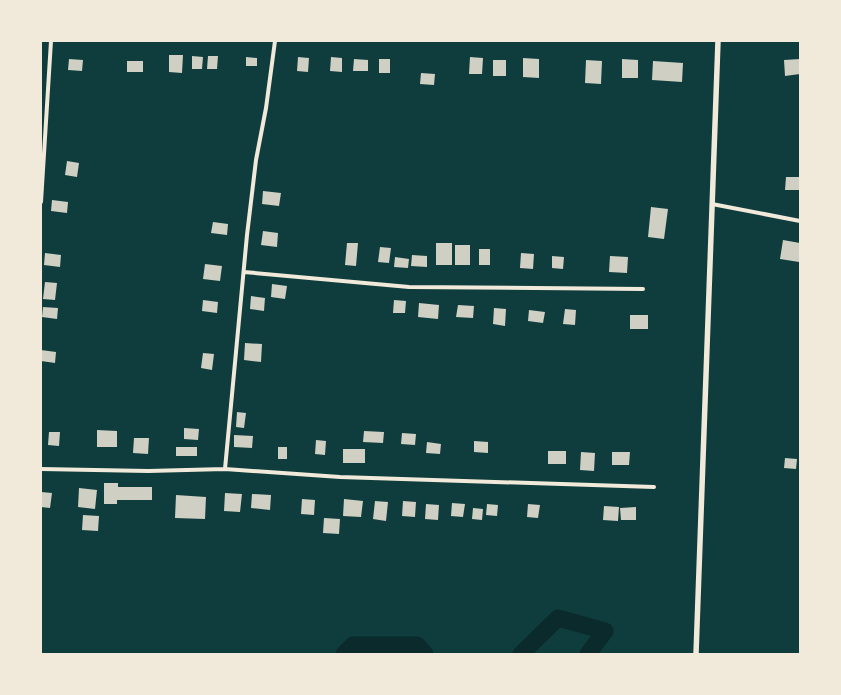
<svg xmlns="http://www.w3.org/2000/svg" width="841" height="695" font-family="Ubuntu,sans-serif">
  <rect width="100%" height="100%" fill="#0f3d3e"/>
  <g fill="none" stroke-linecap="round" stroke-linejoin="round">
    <path stroke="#0a2a2b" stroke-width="17" d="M 344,654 L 353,645 L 417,645 L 425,654
      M 521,654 L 558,618 L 605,631 L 588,654"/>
  </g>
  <path fill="#cfcfc3" d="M 169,55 L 183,55 L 182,73 L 169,72 Z
    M 192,56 L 203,57 L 202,69 L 192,69 Z
    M 208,56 L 218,56 L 217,69 L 207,69 Z
    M 246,57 L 257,58 L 257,66 L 246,66 Z
    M 298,57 L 309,58 L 308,72 L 297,71 Z
    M 331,57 L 342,58 L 342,72 L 330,71 Z
    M 470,57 L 483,58 L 482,74 L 469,74 Z
    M 523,58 L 539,59 L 539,78 L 523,77 Z
    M 69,59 L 83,60 L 82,71 L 68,70 Z
    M 354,59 L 368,60 L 368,71 L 353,71 Z
    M 379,59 L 390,59 L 390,73 L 379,73 Z
    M 622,59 L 638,60 L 638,78 L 622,78 Z
    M 800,59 L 800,74 L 785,76 L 784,60 Z
    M 493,60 L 506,60 L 506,76 L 493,76 Z
    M 586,60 L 602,61 L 601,84 L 585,83 Z
    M 127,61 L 143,61 L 143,72 L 127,72 Z
    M 653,61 L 683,63 L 682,82 L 652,80 Z
    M 421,73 L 435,74 L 434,85 L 420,84 Z
    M 67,161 L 79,163 L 77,177 L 65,175 Z
    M 786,177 L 800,177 L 800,190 L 785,190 Z
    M 263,191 L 281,193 L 279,206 L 262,204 Z
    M 52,200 L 68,202 L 67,213 L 51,211 Z
    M 651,207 L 668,209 L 664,239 L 648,237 Z
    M 213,222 L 228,224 L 227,235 L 211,233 Z
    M 263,231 L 278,233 L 277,247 L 261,245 Z
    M 783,240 L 800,243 L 799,262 L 780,259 Z
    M 347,243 L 358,243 L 356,266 L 345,265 Z
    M 436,243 L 452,243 L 452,265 L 436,265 Z
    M 455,245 L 470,245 L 470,265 L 455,265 Z
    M 380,247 L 391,248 L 389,263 L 378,262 Z
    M 479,249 L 490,249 L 490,265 L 479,265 Z
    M 45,253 L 61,255 L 60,267 L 44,265 Z
    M 521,253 L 534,254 L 533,269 L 520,268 Z
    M 412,255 L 427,256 L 427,267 L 411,266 Z
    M 552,256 L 564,257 L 563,269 L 552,268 Z
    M 610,256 L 628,257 L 627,273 L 609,272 Z
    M 395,257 L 409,259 L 408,268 L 394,267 Z
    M 205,264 L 222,266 L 220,281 L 203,279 Z
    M 45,282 L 57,283 L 55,300 L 43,299 Z
    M 272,284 L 287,286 L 285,299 L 271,297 Z
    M 251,296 L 265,298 L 264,311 L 250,309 Z
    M 203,300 L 218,302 L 217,313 L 202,311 Z
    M 394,300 L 406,301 L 405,313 L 393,313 Z
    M 419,303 L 439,305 L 438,319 L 418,317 Z
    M 458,305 L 474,306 L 473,318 L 456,317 Z
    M 43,307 L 58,308 L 57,319 L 42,317 Z
    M 494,308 L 506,309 L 505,326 L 493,324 Z
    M 565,309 L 576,310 L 575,325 L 563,324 Z
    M 529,310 L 545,312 L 543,323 L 528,321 Z
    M 630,315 L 648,315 L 648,329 L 630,329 Z
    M 245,343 L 262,344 L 261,362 L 244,360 Z
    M 41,350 L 56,352 L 55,363 L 41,361 Z
    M 203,353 L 214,354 L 212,370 L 201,368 Z
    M 237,412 L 246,413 L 244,428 L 236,427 Z
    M 184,428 L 199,429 L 198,440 L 184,439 Z
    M 97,430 L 117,431 L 117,447 L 97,447 Z
    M 364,431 L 384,432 L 383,443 L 363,442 Z
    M 49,432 L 60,432 L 59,446 L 48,445 Z
    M 402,433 L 416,434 L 415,445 L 401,444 Z
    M 234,435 L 253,436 L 252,448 L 234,447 Z
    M 134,438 L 149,438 L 148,454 L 133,453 Z
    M 316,440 L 326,441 L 325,455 L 315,454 Z
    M 474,441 L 488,442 L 488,453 L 474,452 Z
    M 427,442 L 441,444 L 440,454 L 426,453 Z
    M 176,447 L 197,447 L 197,456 L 176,456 Z
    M 278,447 L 287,447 L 287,459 L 278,459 Z
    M 343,449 L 365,449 L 365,463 L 343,463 Z
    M 548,451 L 566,451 L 566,464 L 548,464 Z
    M 581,452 L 595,453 L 594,471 L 580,470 Z
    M 612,452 L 630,452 L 629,465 L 612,465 Z
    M 785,458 L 797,459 L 796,469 L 784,468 Z
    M 104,483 L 118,483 L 118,487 L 152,487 L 152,500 L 117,500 L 117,504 L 104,504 Z
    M 79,488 L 97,490 L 95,509 L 78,507 Z
    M 41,492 L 52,493 L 50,508 L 41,507 Z
    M 225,493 L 242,494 L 240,512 L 224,511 Z
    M 252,494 L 271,495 L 270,510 L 251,508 Z
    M 176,495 L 206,497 L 205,519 L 175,518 Z
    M 302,499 L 315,500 L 314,515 L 301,514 Z
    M 344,499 L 363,501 L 361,517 L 343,516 Z
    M 375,501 L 388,502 L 386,521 L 373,519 Z
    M 403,501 L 416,502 L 415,517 L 402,516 Z
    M 452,503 L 465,504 L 463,517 L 451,516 Z
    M 426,504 L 439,505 L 438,520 L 425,519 Z
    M 487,504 L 498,505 L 497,516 L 486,515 Z
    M 528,504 L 540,505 L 538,518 L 527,517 Z
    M 604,506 L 619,507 L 618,521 L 603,520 Z
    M 636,507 L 636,520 L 621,520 L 620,508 Z
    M 473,508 L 483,509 L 482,520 L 472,519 Z
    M 83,515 L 99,516 L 98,531 L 82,530 Z
    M 324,518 L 340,519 L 339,534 L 323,533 Z"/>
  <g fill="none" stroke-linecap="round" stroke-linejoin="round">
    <path stroke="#f1e9da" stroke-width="4" d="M 41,202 L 51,41
      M 712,204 L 800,221
      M 244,272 L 409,287 L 643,289
      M 41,469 L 148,471 L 225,469 L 340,477 L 654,487
      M 225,469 L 247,235 L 256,160 L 266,108 L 275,41"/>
    <path stroke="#f1e9da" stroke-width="5.5" d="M 696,654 L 718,41"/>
  </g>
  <rect width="841" height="695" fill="none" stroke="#f1e9da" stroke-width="84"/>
</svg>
